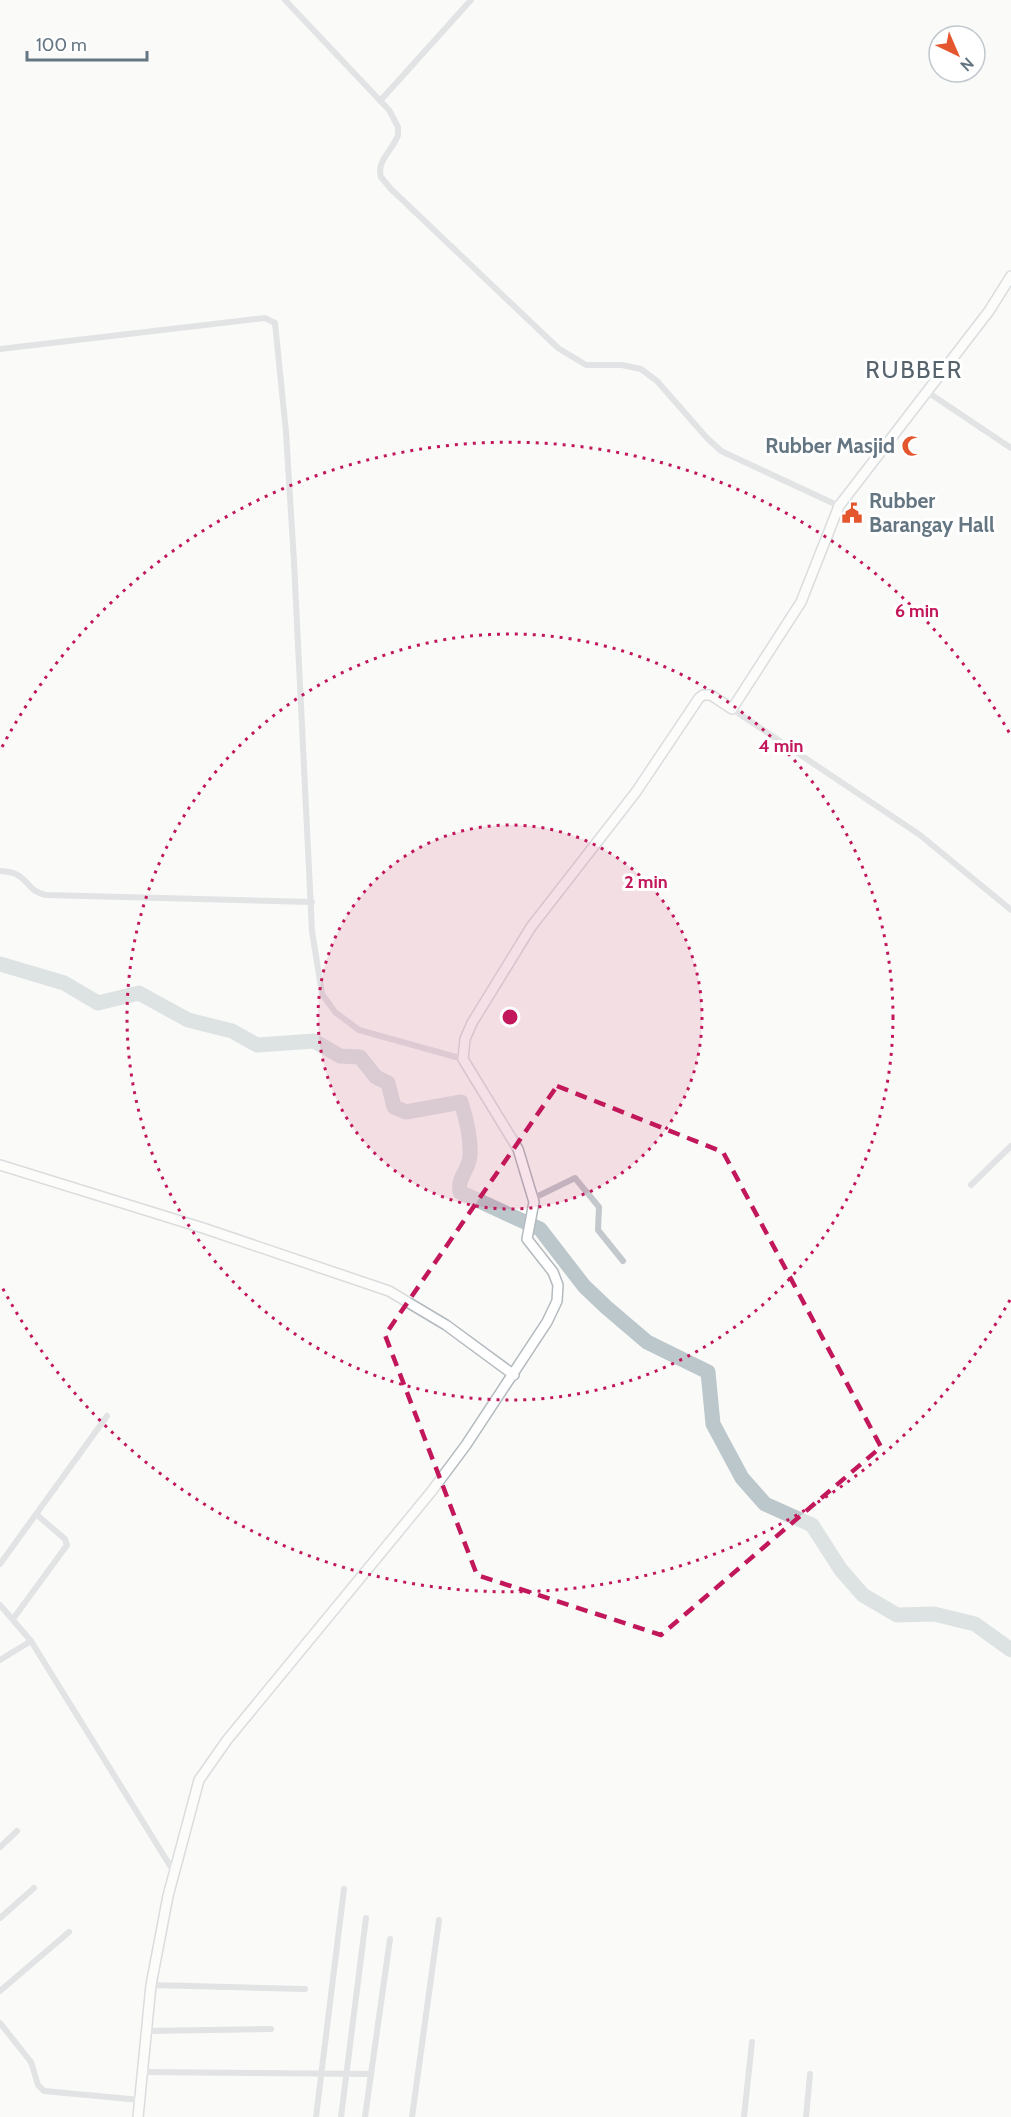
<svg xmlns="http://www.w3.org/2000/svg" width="1011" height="2117" font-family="Cabin,sans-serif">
  <rect width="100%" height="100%" fill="#fafaf8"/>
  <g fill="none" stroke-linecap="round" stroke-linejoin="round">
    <path stroke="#bbc7cb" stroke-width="15" d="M 0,964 L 64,983 L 98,1003 L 139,993 L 188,1020 L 232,1031 L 257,1045 L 314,1041 L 340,1056 L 360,1057 L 376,1077 L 388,1083 L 394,1107 L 406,1112 L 461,1102 C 466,1118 471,1138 470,1155 C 470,1169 457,1177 460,1192 L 540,1229 L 584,1286 L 606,1307 L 647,1342 L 708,1372 L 713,1424 L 742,1478 L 765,1504 L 812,1525 L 841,1570 L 863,1595 L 897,1615 L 934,1614 L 975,1624 L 1011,1650"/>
    <g stroke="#b3babf" stroke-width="12">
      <path id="secondary" d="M 0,1165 L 203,1228 L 389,1291 L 446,1325 L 514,1375
        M 138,2117 L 151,1985 L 168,1896 L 199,1780 L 227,1740 L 431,1492 L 466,1445 L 547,1322 L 557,1301 L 558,1285 L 553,1272 L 527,1239 L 534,1202 L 518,1149 L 463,1059 L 465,1039 L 472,1023 L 531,927 L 636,792 L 699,698 L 703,695 L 711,695 L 732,709 L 801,602 L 839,506 L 989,311 L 1011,276"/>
    </g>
    <path stroke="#c3c8cc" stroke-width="6" d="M 285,0 L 389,110 L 398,127 L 398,135 C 393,150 376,161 381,177 L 391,189 L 558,348 L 586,365 L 622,365 L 641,369 L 657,381 L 707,438 L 721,451 L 839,506
      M 380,101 L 471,0
      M 0,349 L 265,318 L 275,323 L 286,432 L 294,562 L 312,931 L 322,994 L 335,1012 L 359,1030 L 463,1059
      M 926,391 L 1011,448
      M 732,709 L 920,835 L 1011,910
      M 0,871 C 30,872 24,891 46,895 L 312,902
      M 971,1185 L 1011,1146
      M 534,1198 L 575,1178 L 599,1207 L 598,1230 L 623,1261
      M 0,1564 L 107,1416
      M 0,1605 L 31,1641 L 174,1872
      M 13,1619 L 67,1545 L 65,1539 L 37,1515
      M 0,1660 L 31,1641
      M 0,1847 L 17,1831
      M 0,1918 L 34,1888
      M 151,1985 L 305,1989
      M 0,1991 L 69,1932
      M 0,2023 L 31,2062 L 38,2085 L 44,2091 L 140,2100
      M 146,2031 L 271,2029
      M 143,2072 L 370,2074
      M 316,2117 L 344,1889
      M 341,2117 L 366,1918
      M 365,2117 L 390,1939
      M 412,2117 L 439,1920
      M 744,2117 L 752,2042
      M 806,2117 L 810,2074"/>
    <use href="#secondary" stroke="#fff" stroke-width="9"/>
  </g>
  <path d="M0 0H1011V2117H0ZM 557,1086 L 723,1152 L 881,1447 L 661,1635 L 477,1575 L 385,1335 Z" fill="#fafaf8" fill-opacity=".55" fill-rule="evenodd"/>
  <path fill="none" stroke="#c2185b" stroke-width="4.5" stroke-dasharray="12 8" stroke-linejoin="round" d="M 557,1086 L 723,1152 L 881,1447 L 661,1635 L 477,1575 L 385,1335 Z"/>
  <circle cx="510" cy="1017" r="192" fill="#c2185b" fill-opacity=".12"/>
  <g fill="none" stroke="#c2185b" stroke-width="3" stroke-dasharray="3 6">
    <circle cx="510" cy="1017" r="192"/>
    <circle cx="510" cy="1017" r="383"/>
    <path d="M1010 1300A575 575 0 0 1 2 1287M2 747A575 575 0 0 1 1010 734"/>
  </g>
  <defs>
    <g id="mosque-bare" transform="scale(1.62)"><path d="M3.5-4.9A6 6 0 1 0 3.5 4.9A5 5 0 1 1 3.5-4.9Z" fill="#e4572e" stroke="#fff" stroke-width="2.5" paint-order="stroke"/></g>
    <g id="civic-bare" transform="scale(1.62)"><path d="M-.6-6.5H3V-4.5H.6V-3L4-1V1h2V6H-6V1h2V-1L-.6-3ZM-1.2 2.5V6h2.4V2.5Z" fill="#e4572e" stroke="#fff" stroke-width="2.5" paint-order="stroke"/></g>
  </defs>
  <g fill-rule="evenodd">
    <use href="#mosque-bare" x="912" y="446"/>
    <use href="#civic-bare" x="852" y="513"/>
  </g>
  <g text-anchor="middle" stroke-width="6" stroke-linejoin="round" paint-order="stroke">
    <g font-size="21" font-weight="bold" fill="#657683" stroke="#fff" text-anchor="end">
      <text x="895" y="453">Rubber Masjid</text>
      <text x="869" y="508" text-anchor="start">Rubber<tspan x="869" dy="24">Barangay Hall</tspan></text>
    </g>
    <g font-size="24" letter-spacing="1.5" fill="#57646e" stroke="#fff">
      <text x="914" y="378">RUBBER</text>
    </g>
  </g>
  <circle cx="510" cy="1017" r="9" fill="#c2185b" stroke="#fff" stroke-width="3"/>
  <g font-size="18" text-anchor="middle" font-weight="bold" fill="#c2185b" stroke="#fff" stroke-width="6" stroke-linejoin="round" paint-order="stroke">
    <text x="917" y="617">6 min</text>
    <text x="781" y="752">4 min</text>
    <text x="646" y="888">2 min</text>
  </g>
  <g transform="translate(957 54) rotate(136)"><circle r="28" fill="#ffffff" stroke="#c1c8cd" stroke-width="1.5"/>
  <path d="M0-4.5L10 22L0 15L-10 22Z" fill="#e4572e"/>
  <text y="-9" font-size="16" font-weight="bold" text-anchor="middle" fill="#657683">N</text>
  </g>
  <path d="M27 51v9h120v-9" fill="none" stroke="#657683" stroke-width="3"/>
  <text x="36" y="51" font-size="18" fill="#657683" stroke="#ffffff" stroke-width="4.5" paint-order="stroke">100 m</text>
</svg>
